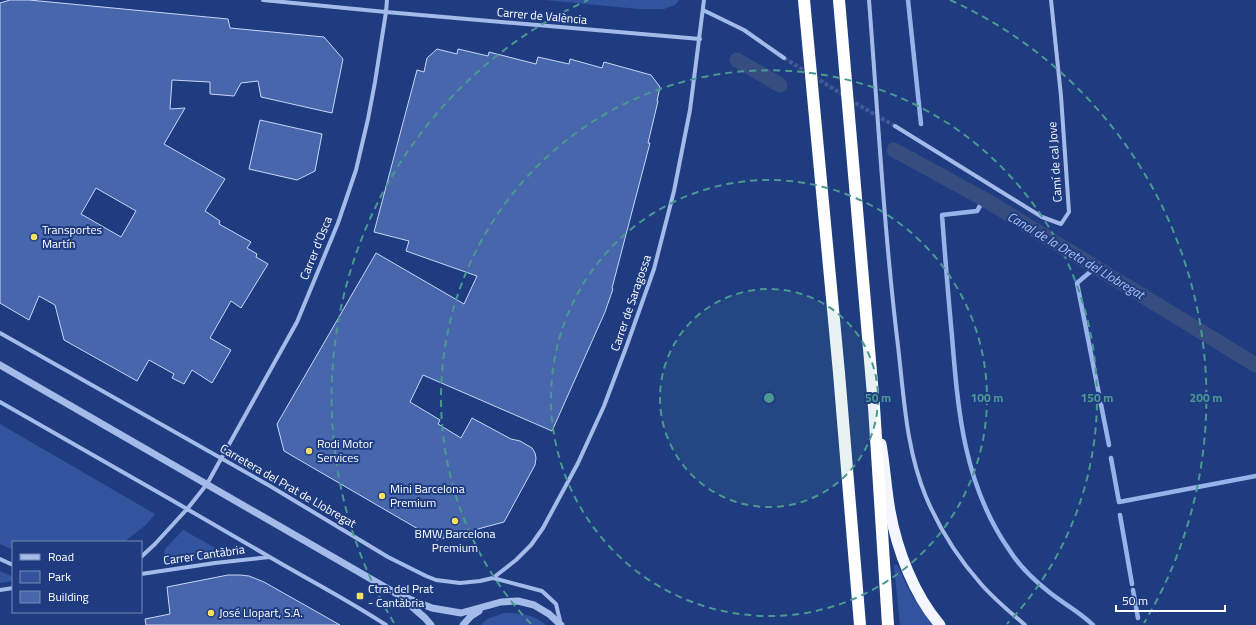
<svg xmlns="http://www.w3.org/2000/svg" width="1256" height="625" font-family="'Titillium Web',sans-serif">
  <rect width="100%" height="100%" fill="#1f3c81"/>
  <path fill="#32549f" d="M 545,0 L 679,0 L 675,5 L 664,9 L 639,9 Z
    M 0,424 L 155,514 L 146,525 L 124,542 L 13,542 L 13,550 L 0,544 Z
    M 183,530 L 225,553 L 175,563 L 167,561 L 164,554 L 165,549 Z
    M 894,565 L 897,565 L 911,594 L 932,625 L 900,625 Z
    M 0,571 L 13,577 L 13,581 L 0,583 Z
    M 504,613 C 521,613 532,614 546,625 L 481,625 L 487,619 Z"/>
  <g fill="none" stroke-linecap="round" stroke-linejoin="round">
    <path stroke="#97b3ea" stroke-width="4.5" d="M 908,0 L 921,124
      M 913,160 L 914,155
      M 984,199 L 977,211 L 942,215 C 945,255 948,295 952,336 C 958,412 964,486 1010,551 C 1020,567 1035,581 1049,592 C 1064,604 1080,612 1093,625
      M 1096,267 L 1077,283 L 1109,445
      M 1111,458 L 1119,502 L 1256,476
      M 1120,515 L 1132,584
      M 1133,590 L 1138,618"/>
    <path stroke="#374d80" stroke-width="15" d="M 737,60 L 780,85
      M 894,150 L 984,199 L 1256,365"/>
  </g>
  <path fill="#4766ab" stroke="#c8d7f7" fill-rule="evenodd" d="M 10,0 L 29,0 L 228,19 L 230,28 L 324,37 L 343,59 L 332,113 L 261,97 L 258,81 L 241,83 L 234,96 L 210,94 L 210,82 L 172,80 L 170,109 L 185,108 L 164,144 L 225,179 L 205,211 L 220,221 L 219,224 L 251,242 L 247,248 L 257,254 L 256,257 L 268,264 L 241,308 L 231,301 L 210,338 L 231,350 L 212,383 L 192,370 L 184,384 L 172,378 L 174,374 L 149,360 L 137,381 L 64,340 L 55,305 L 39,296 L 29,320 L 0,303 L 0,3 ZM 96,188 L 136,211 L 121,237 L 81,214 Z
    M 437,49 L 457,54 L 458,49 L 488,56 L 489,52 L 536,64 L 538,57 L 569,64 L 570,59 L 602,68 L 604,62 L 651,75 L 660,87 L 657,101 L 658,101 L 648,143 L 650,143 L 612,288 L 613,289 L 605,312 L 552,431 L 423,375 L 410,402 L 440,420 L 438,424 L 461,438 L 472,418 L 511,439 L 520,441 L 532,448 L 535,453 L 536,458 L 535,465 L 504,522 L 437,540 L 284,451 L 277,424 L 376,253 L 464,304 L 477,276 L 406,251 L 409,241 L 374,232 L 417,70 L 424,72 L 427,58 Z
    M 260,120 L 322,134 L 315,171 L 297,180 L 249,169 Z
    M 228,575 L 240,575 L 249,576 L 264,582 L 340,625 L 146,625 L 145,619 L 170,614 L 167,587 Z"/>
  <g fill="none" stroke-linecap="round" stroke-linejoin="round">
    <path stroke="#415994" stroke-width="4" stroke-dasharray="4 2" stroke-linecap="butt" d="M 784,58 L 845,96
      M 850,100 L 895,126"/>
    <path stroke="#a4bae9" stroke-width="4" d="M 263,0 L 386,12 L 700,39
      M 869,0 C 878,115 884,231 898,346 C 904,397 906,449 926,497 C 939,528 958,558 981,584 C 994,599 1010,612 1025,625
      M 703,10 L 744,30 L 784,58
      M 895,126 L 1042,217 L 1061,224 L 1069,212 L 1061,96 L 1051,0
      M 0,333 L 270,486 L 388,557 L 426,576 L 436,580 L 460,583 L 480,581 L 493,578 L 542,591 L 556,604 L 561,625
      M 0,402 C 90,453 179,504 268,556 C 307,579 348,600 386,625
      M 141,557 L 155,544 L 188,508 L 207,484 L 297,322 L 338,223 L 356,170 L 368,119 L 375,82 L 386,12 L 387,0
      M 0,559 L 13,565
      M 141,574 L 215,563 L 269,557
      M 493,578 L 516,560 L 531,545 L 543,528 L 578,463 L 604,406 L 627,345 L 654,269 L 674,191 L 690,110 L 704,0
      M 0,590 L 13,588"/>
    <path stroke="#a4bae9" stroke-width="7" d="M 0,365 L 397,594 L 432,608 L 461,613 L 501,602 L 518,601 L 534,605 L 549,614 L 561,625
      M 402,598 L 425,618 L 431,625
      M 463,625 L 471,616 L 479,611"/>
    <path stroke="#f3f6fe" stroke-width="11" d="M 881,444 C 885,467 886,489 890,511 C 897,550 914,595 940,625"/>
    <path stroke="#fff" stroke-width="12" d="M 804,0 L 839,373 L 860,625
      M 839,0 L 874,407 L 888,625"/>
  </g>
  <circle cx="769" cy="398" r="109" fill="#4b9892" fill-opacity=".12"/>
  <g fill="none" stroke="#4b9892" stroke-width="2" stroke-dasharray="7 5">
    <circle cx="769" cy="398" r="109"/>
    <circle cx="769" cy="398" r="218"/>
    <path d="M531 624A328 328 0 1 1 1007 624"/>
    <path d="M394 623A437 437 0 0 1 588 0M950 0A437 437 0 0 1 1144 623"/>
  </g>
  <g fill="#f7e064" stroke="#1f3c81" stroke-width="1.5">
    <circle cx="34" cy="237" r="4"/>
    <circle cx="309" cy="451" r="4"/>
    <circle cx="382" cy="496" r="4"/>
    <circle cx="455" cy="521" r="4"/>
    <rect x="356" y="592" width="8" height="8" rx="2"/>
    <circle cx="211" cy="613" r="4"/>
  </g>
  <g text-anchor="middle" stroke-width="4" stroke-linejoin="round" paint-order="stroke">
    <g font-size="12" fill="#fff" stroke="#1f3c81">
      <text transform="translate(542 16) rotate(5)" y="4">Carrer de València</text>
      <text transform="translate(1055 162) rotate(-94)" y="4">Camí de cal Jove</text>
      <text transform="translate(316 248) rotate(-68)" y="4">Carrer d'Osca</text>
      <text transform="translate(631 303) rotate(-71)" y="4">Carrer de Saragossa</text>
      <text transform="translate(288 486) rotate(30)" y="4">Carretera del Prat de Llobregat</text>
      <text transform="translate(204 555) rotate(-8)" y="4">Carrer Cantàbria</text>
    </g>
    <g font-size="12" fill="#fff" stroke="#1f3c81" text-anchor="start">
      <text x="42" y="234">Transportes<tspan x="42" dy="14">Martín</tspan></text>
      <text x="317" y="448">Rodi Motor<tspan x="317" dy="14">Services</tspan></text>
      <text x="390" y="493">Mini Barcelona<tspan x="390" dy="14">Premium</tspan></text>
      <text x="455" y="538" text-anchor="middle">BMW Barcelona<tspan x="455" dy="14">Premium</tspan></text>
      <text x="368" y="593">Ctra. del Prat<tspan x="368" dy="14">- Cantàbria</tspan></text>
      <text x="219" y="617">José Llopart, S.A.</text>
    </g>
    <g font-size="13" font-style="italic" fill="#afc4f0" stroke="#1f3c81">
      <text transform="translate(1076 255) rotate(31)" y="5">Canal de la Dreta del Llobregat</text>
    </g>
  </g>
  <circle cx="769" cy="398" r="6" fill="#4b9892" stroke="#1f3c81" stroke-width="2"/>
  <g font-size="12" text-anchor="middle" font-weight="bold" fill="#4b9892" stroke="#1f3c81" stroke-width="4" stroke-linejoin="round" paint-order="stroke">
    <text x="878" y="402">50 m</text>
    <text x="987" y="402">100 m</text>
    <text x="1097" y="402">150 m</text>
    <text x="1206" y="402">200 m</text>
  </g>
  <rect x="12" y="541" width="130" height="72" fill="#1f3c81" stroke="#798ab3"/>
  <rect x="20" y="554" width="20" height="6" fill="#a4bae9" stroke="#798ab3"/>
  <text x="48" y="561" font-size="12" fill="#ffffff">Road</text>
  <rect x="20" y="571" width="20" height="12" fill="#32549f" stroke="#798ab3"/>
  <text x="48" y="581" font-size="12" fill="#ffffff">Park</text>
  <rect x="20" y="591" width="20" height="12" fill="#4766ab" stroke="#798ab3"/>
  <text x="48" y="601" font-size="12" fill="#ffffff">Building</text>
  <path d="M1116 605v6h109v-6" fill="none" stroke="#ffffff" stroke-width="2"/>
  <text x="1122" y="605" font-size="12" fill="#ffffff" stroke="#1f3c81" stroke-width="3" paint-order="stroke">50 m</text>
</svg>
